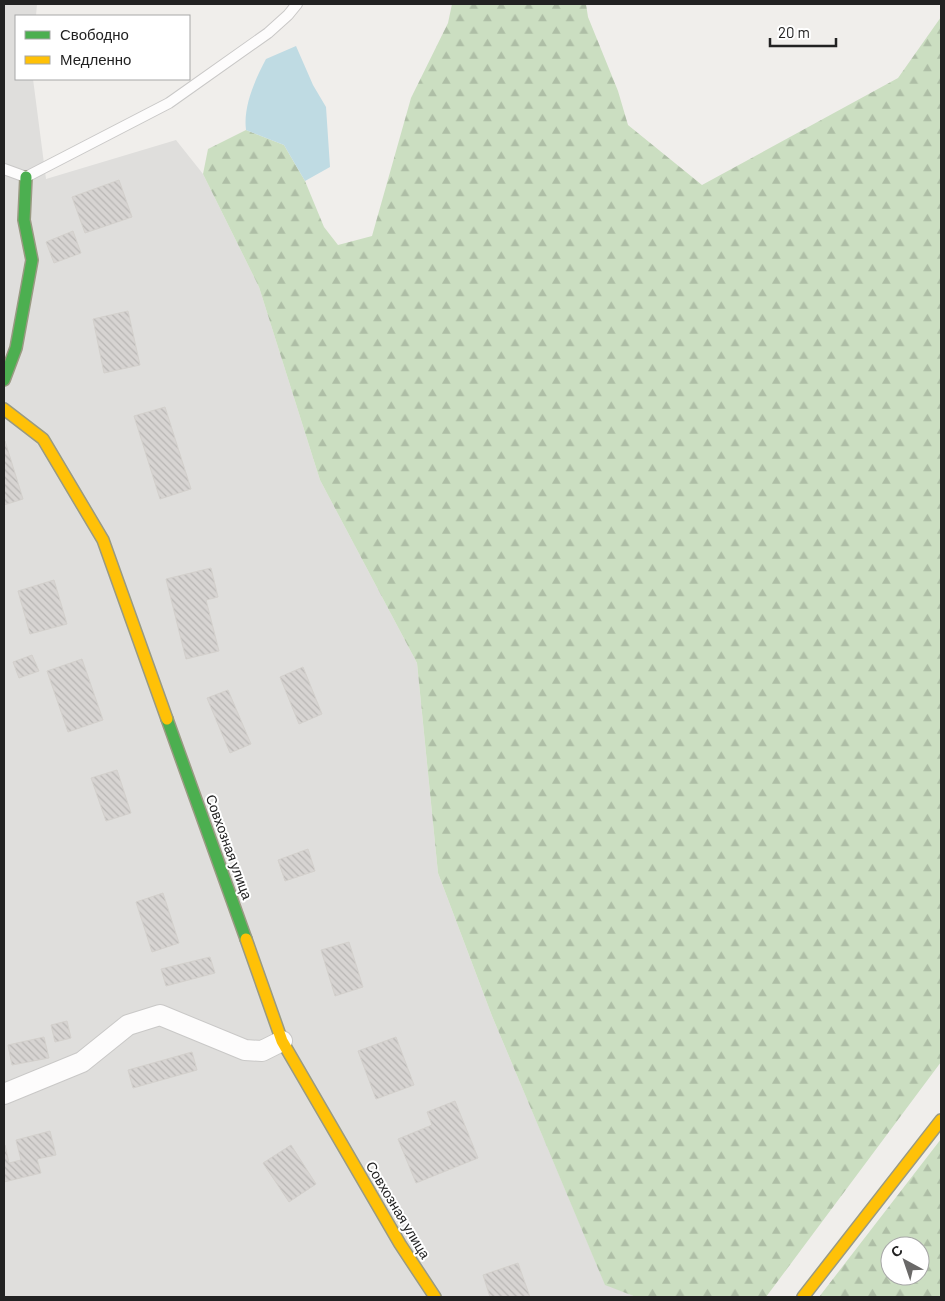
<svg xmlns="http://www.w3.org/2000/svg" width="945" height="1301" font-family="Barlow,sans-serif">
  <defs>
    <pattern id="forest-firs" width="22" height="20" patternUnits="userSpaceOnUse" patternTransform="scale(1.25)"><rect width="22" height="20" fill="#cbdec1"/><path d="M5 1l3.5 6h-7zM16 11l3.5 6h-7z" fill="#aebea6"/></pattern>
    <pattern id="building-back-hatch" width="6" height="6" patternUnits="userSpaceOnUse" patternTransform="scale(1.25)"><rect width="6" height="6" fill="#d7d4d2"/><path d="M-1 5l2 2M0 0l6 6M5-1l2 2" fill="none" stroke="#b8b6b4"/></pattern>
  </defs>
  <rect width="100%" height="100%" fill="#f0eeeb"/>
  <path fill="#dfdedc" d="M 4,4 L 37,4 L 36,16 L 16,16 L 16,79 L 33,79 L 46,179 L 176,140 L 203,174 L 259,287 L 320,480 L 417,663 L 438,873 L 492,1016 L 605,1284 L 636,1297 L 4,1297 Z"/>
  <path fill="url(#forest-firs)" fill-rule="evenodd" d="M 452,4 L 586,4 L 588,17 L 618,91 L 628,125 L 702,185 L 898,78 L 941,17 L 941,1062 L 766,1297 L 636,1297 L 605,1285 L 492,1016 L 438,873 L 417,663 L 320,480 L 259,287 L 203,174 L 208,149 L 246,130 L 284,145 L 305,181 L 324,227 L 338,245 L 372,236 L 411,98 L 448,23 Z
    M 941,1139 L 941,1297 L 819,1297 ZM 890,1246 L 920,1246 L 920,1276 L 890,1276 Z"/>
  <path fill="#bfdbe3" d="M 296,46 L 313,85 L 326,107 L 330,167 L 305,181 L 284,145 L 246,130 C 243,106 255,80 266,59 Z"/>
  <path fill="url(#building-back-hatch)" stroke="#d3d0cc" d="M 119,180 L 132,217 L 85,233 L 72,197 Z
    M 73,231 L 81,253 L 54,263 L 46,242 Z
    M 128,311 L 140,365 L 104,373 L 93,319 Z
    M 165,407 L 191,489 L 160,499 L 134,416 Z
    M 4,441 L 5,441 L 23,499 L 4,505 Z
    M 211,568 L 218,597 L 206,600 L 219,651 L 186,659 L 166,579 Z
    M 54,580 L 67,624 L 30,634 L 18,591 Z
    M 32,655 L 39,671 L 19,678 L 13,662 Z
    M 82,659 L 103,720 L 68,732 L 47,671 Z
    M 303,667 L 322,714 L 299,724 L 280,677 Z
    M 228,690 L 251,744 L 230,753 L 207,698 Z
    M 117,770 L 131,813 L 106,821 L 91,778 Z
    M 308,849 L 315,871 L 285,881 L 278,860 Z
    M 163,893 L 179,943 L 152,952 L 136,902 Z
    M 349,942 L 363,987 L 335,996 L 321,950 Z
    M 210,957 L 215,973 L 166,986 L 161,969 Z
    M 67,1021 L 71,1038 L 55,1042 L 51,1025 Z
    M 44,1037 L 49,1058 L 12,1065 L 8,1045 Z
    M 396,1037 L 414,1085 L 376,1099 L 358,1051 Z
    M 192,1052 L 197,1070 L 133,1088 L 128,1070 Z
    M 455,1101 L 478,1158 L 416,1183 L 398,1139 L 432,1125 L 427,1112 Z
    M 50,1131 L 56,1155 L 37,1159 L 41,1173 L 4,1182 L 4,1145 L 5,1145 L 9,1163 L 21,1160 L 16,1140 Z
    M 291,1145 L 316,1184 L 289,1202 L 263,1163 Z
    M 518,1263 L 530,1297 L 490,1297 L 483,1275 Z"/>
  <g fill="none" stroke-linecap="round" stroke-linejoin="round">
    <g stroke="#c9c8c7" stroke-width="12">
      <path id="lane" d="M 4,169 L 26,177 L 169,103 L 268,33 L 288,15 L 297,4"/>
    </g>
    <g stroke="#c9c8c7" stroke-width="22">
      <path id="street" d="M 4,1094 L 82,1062 L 128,1025 L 160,1015 L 245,1050 L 262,1051 L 282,1041"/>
    </g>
    <g stroke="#999a82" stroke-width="14">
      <path id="fast" d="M 4,380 L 16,348 L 32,260 L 24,220 L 26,177
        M 167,719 L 246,939"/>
    </g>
    <g stroke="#999a82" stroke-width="14">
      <path id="slow" d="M 4,409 L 43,439 L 103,540 L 167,719
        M 246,939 L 282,1041 L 400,1244 L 435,1297
        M 803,1297 L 941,1120"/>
    </g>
    <use href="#lane" stroke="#fdfcfc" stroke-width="10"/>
    <use href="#street" stroke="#fdfcfc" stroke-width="20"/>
    <use href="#fast" stroke="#4caf50" stroke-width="11"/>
    <use href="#slow" stroke="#ffc107" stroke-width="11"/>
  </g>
  <g text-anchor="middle" stroke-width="4" stroke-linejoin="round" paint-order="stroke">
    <g font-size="14" fill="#222" stroke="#fff">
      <text transform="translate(229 847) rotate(70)" y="5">Совхозная улица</text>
      <text transform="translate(398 1210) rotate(59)" y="5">Совхозная улица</text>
    </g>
  </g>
  <rect width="945" height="1301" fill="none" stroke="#222222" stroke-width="10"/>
  <rect x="15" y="15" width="175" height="65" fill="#ffffff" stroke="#a7a7a7"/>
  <rect x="25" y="31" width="25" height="8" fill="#4caf50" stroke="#a7a7a7"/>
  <text x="60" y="40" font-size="15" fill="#222222">Свободно</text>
  <rect x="25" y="56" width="25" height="8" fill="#ffc107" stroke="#a7a7a7"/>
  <text x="60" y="65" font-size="15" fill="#222222">Медленно</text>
  <g transform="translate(905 1261) rotate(320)"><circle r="24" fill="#ffffff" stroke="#a7a7a7"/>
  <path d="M0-4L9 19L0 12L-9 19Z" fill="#6a6968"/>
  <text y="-8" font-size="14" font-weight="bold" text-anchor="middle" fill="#222222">С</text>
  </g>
  <path d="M770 38v8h66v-8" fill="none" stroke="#222222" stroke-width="2.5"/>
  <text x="778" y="38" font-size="15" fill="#222222" stroke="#ffffff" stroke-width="4" paint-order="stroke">20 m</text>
</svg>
